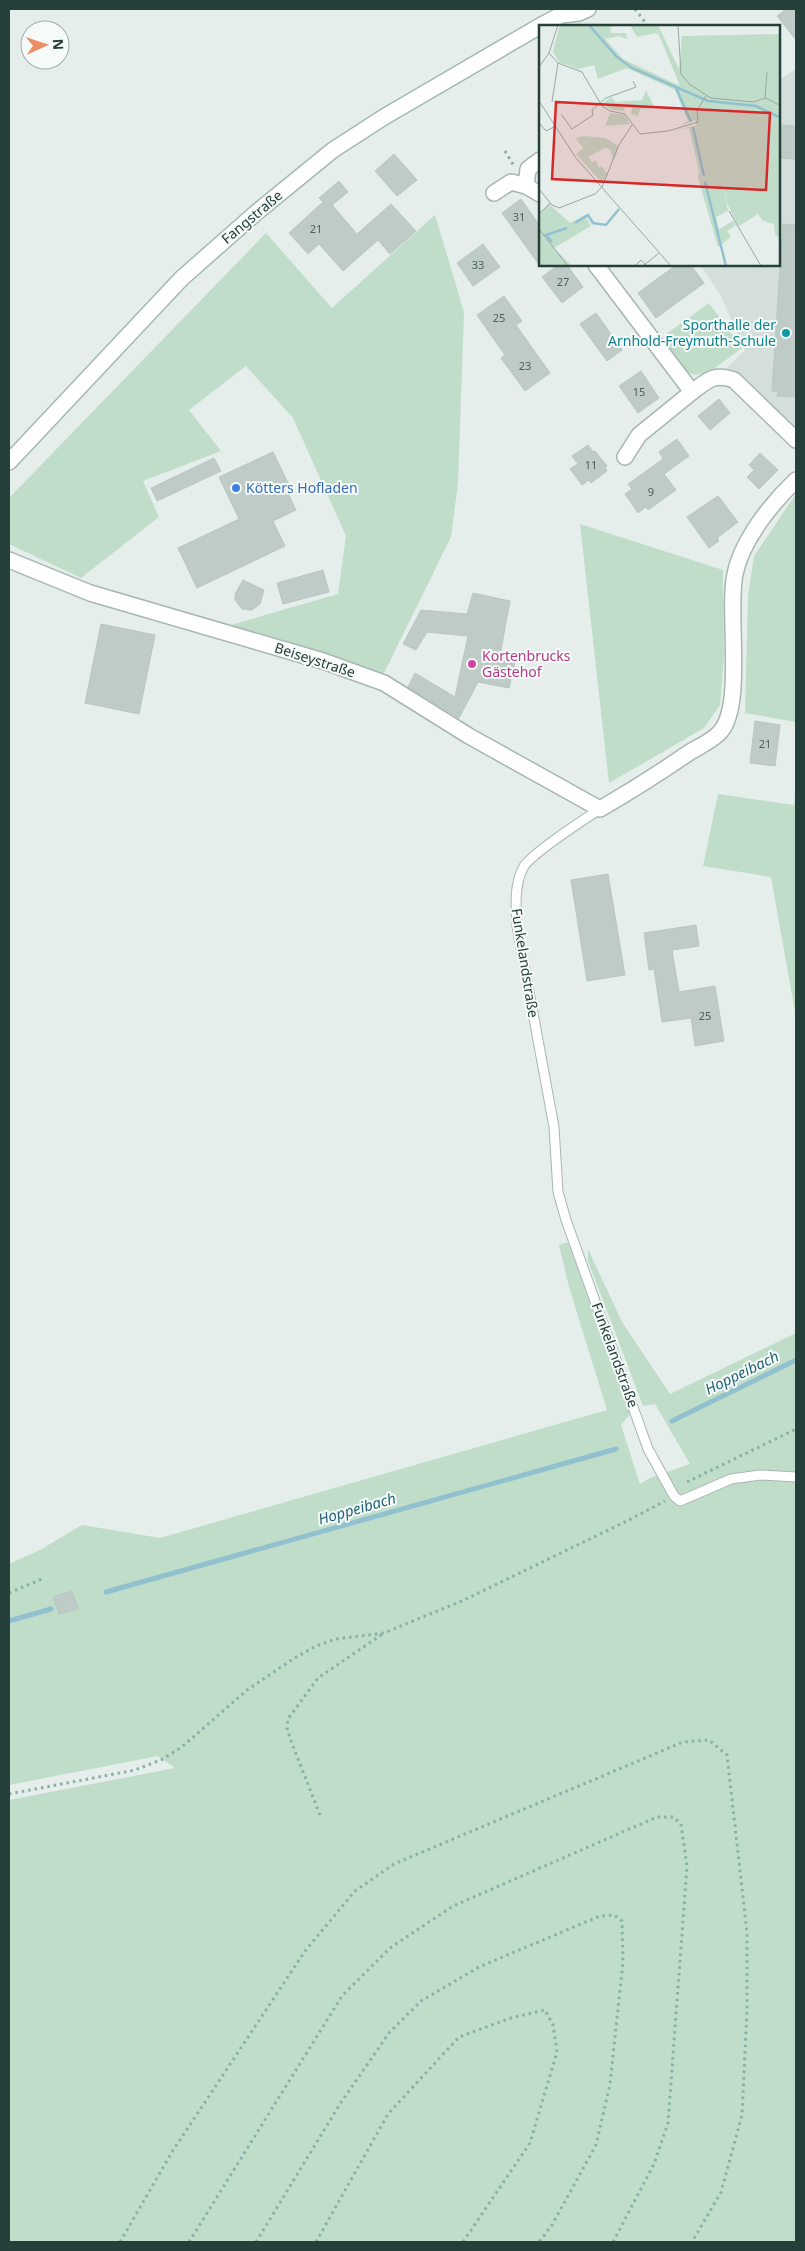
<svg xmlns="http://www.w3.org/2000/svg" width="805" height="2251" font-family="'Noto Sans',sans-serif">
  <rect width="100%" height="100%" fill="#e5eeeb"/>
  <path fill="#d4deda" d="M 796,69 L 796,435 L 721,374 L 745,350 L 720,294 L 700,265 L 779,265 L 779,80 Z"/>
  <path fill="#c0ddca" d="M 435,215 L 464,312 L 458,483 L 451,537 L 381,679 L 293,643 L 231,625 L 338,594 L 346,536 L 293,418 L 246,366 L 189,410 L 221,451 L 143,481 L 159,517 L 81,578 L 9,544 L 9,498 L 266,233 L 332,308 Z
    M 709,303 L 742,348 L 708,373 L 695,375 L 686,372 L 665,343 L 665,335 Z
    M 796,494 L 796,722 L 745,713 L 748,596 L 754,556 Z
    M 580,524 L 723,570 L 724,657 L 720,705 L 704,728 L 609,783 Z
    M 796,790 L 796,1018 L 771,877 L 703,866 L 718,794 L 794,805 Z
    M 568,1242 L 630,1414 L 621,1425 L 640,1484 L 650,1478 L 690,1464 L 655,1404 L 643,1406 L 588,1261 L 588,1249 L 622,1322 L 670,1394 L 796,1333 L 796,2242 L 9,2242 L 9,1800 L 175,1768 L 158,1756 L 9,1785 L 9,1564 L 40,1550 L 82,1525 L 160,1538 L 607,1410 L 569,1287 L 559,1245 Z"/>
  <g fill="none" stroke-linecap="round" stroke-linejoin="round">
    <path stroke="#91c1cf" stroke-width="5" d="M 672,1421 L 796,1360
      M 106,1592 L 616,1449
      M 9,1621 L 51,1609"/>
  </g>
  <path fill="#becbc7" stroke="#b8c7c2" d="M 786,9 L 796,9 L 796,40 L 777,16 Z
    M 779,125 L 796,126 L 796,159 L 779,158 Z
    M 394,154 L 417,180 L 397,196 L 375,171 Z
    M 339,181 L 348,192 L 332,205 L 357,234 L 391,204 L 416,231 L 390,254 L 378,240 L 343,271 L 319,244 L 308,254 L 289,233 L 323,202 L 319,198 Z
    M 521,199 L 540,226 L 540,266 L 502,213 Z
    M 783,224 L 796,225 L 796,397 L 777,396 L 778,391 L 772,391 Z
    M 483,244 L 500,267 L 473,286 L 457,263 Z
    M 558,265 L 567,265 L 583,287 L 562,303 L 542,277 Z
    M 676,265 L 691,265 L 704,283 L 656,318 L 638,293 Z
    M 504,296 L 522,321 L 516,325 L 550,373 L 525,391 L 501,358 L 505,355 L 477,315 Z
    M 596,313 L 622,350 L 607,361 L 580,324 Z
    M 641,371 L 659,398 L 638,413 L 619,386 Z
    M 719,399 L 730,413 L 710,430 L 698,416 Z
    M 677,439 L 689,456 L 664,474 L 676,490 L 648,510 L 646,507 L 638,513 L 625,494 L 632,489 L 628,484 L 663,459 L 659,452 Z
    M 588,445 L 593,452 L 595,451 L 607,466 L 605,468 L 607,471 L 591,483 L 589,480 L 582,485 L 570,469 L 578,464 L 572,456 Z
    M 273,452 L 288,483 L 284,485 L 296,510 L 273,521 L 285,546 L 197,588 L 178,548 L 239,519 L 219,477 Z
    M 760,453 L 778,470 L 759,489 L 747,477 L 754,470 L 749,465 Z
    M 214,458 L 221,471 L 157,501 L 151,488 Z
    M 718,496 L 738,522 L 717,538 L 719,541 L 709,548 L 687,517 Z
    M 323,570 L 329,592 L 283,604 L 277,583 Z
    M 243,580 L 264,590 L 260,604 L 252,610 L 242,609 L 235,600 L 235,594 Z
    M 473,593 L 510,601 L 500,655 L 516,658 L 509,688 L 478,682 L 459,718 L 408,687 L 415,673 L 455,697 L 468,636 L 427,632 L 416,650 L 403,644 L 421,610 L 467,614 Z
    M 101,624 L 155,635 L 139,714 L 85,703 Z
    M 755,721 L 780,725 L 775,766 L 750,763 Z
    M 608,874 L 625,975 L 587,981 L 571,880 Z
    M 696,925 L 699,946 L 672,950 L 679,992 L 715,986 L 724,1041 L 695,1046 L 691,1018 L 662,1022 L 654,969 L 649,970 L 644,933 Z
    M 72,1591 L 78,1609 L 59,1614 L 53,1597 Z"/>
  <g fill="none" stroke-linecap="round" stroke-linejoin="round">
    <g stroke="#a8b6b2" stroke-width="11">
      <path id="service" d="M 600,809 C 585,819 530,854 523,868 C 514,885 516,907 517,926 L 554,1127 L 558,1192 L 566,1220 L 648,1449 L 674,1496 L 680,1501 L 731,1479 L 760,1475 L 796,1477"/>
    </g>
    <g stroke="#a8b6b2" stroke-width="18">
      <path id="minor" d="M 540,160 L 528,169 L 526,186 L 540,194
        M 494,193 L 511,182 L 526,186
        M 596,265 L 692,392 C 708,380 714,373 734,380 L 796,440
        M 625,457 L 639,435 L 692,392
        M 9,560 L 90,593 L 323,661 L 384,683 L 469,736 L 600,809 C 631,791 661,772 690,752 C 700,746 714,740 721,731 C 744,703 727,612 735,574 C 742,540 771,504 796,480"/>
    </g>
    <g stroke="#a4b9b3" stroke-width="18">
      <path id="secondary" d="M 540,26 L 561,15 L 579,13 L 588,9
        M 9,462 L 182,278 L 257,212 L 333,150 L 384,117 L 540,26"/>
    </g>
    <path stroke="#88b0a6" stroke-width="3" stroke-dasharray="2.5 4" stroke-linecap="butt" d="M 635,9 L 648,26
      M 505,151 L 514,166
      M 687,1482 L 796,1429
      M 9,1593 L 44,1578
      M 9,1794 L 135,1770 L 163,1759 L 183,1746 L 247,1690 L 293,1659 L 316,1646 L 336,1639 L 384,1633 L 464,1600 L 629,1520 L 665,1501
      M 320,1815 L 291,1741 L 287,1728 L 288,1719 L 318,1678 L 384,1633
      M 120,2242 L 172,2152 L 305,1951 L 355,1891 L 394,1864 L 683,1742 L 709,1740 L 727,1755 L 747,1933 L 747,2010 L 742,2115 L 721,2192 L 692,2242
      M 189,2242 L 342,1996 L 390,1948 L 453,1906 L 657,1817 L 674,1817 L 681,1825 L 687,1866 L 668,2123 L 654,2164 L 613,2242
      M 256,2242 L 340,2104 L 389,2033 L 421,2001 L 479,1967 L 600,1916 L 614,1915 L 622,1921 L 623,1962 L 610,2084 L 596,2145 L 552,2225 L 539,2242
      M 316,2242 L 388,2114 L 459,2037 L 511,2018 L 545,2010 L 553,2025 L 557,2052 L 530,2143 L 463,2242"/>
    <use href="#service" stroke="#fff" stroke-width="9"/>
    <use href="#minor" stroke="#fff" stroke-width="15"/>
    <use href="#secondary" stroke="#fff" stroke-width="15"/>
  </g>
  <circle fill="#0f9aa8" stroke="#f6faf8" stroke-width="2" cx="786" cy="333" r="5"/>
  <circle fill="#3f7fe0" stroke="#f6faf8" stroke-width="2" cx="236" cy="488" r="5"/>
  <circle fill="#d1479c" stroke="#f6faf8" stroke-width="2" cx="472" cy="664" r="5"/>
  <g text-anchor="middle" stroke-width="4" stroke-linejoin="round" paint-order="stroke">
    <g font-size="11" fill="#4b625d">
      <text x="519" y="221">31</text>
      <text x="316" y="233">21</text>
      <text x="478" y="269">33</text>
      <text x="563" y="286">27</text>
      <text x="499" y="322">25</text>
      <text x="525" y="370">23</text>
      <text x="639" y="396">15</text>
      <text x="591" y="469">11</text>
      <text x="651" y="496">9</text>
      <text x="765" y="748">21</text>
      <text x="705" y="1020">25</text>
    </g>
    <g font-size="14" fill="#253f3a" stroke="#f6faf8">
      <text transform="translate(252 217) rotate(-40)" y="5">Fangstraße</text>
      <text transform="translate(315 660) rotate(18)" y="5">Beiseystraße</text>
      <text transform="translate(525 963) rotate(81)" y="5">Funkelandstraße</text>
      <text transform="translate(615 1355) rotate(70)" y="5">Funkelandstraße</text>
    </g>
    <g font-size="14" fill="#0d838f" stroke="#f6faf8" text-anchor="end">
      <text x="776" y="330">Sporthalle der<tspan x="776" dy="16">Arnhold-Freymuth-Schule</tspan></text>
    </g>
    <g font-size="14" fill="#366cbe" stroke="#f6faf8" text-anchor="start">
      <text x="246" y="493">Kötters Hofladen</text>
    </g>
    <g font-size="14" fill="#b23c85" stroke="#f6faf8" text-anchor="start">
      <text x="482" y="661">Kortenbrucks<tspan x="482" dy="16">Gästehof</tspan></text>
    </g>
    <g font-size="15" font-style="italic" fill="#226478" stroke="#f6faf8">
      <text transform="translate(742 1373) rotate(-26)" y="5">Hoppeibach</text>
      <text transform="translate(357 1509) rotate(-16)" y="5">Hoppeibach</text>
    </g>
  </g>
  <g transform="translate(539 25)">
    <rect width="241" height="241" fill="#e5eeeb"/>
    <path d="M 21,0 L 77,0 L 71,3 L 72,8 L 87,8 L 88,14 L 80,11 L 66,14 L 84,34 L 141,61 L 120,10 L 117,8 L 98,12 L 91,0 L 119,0 L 140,44 L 143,11 L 241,9 L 241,213 L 236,210 L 235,199 L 224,196 L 219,189 L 199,202 L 188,178 L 182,146 L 189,186 L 177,192 L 180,204 L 194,196 L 197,200 L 188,206 L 192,212 L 179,222 L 159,153 L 160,146 L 150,103 L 134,106 L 157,100 L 156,95 L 142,101 L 149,96 L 136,65 L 88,43 L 59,54 L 55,40 L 39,44 L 20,37 L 14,26 ZM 107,65 L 116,83 L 101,84 L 99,91 L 92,89 L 93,82 L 86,80 L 85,86 L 74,85 L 63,79 L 73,72 L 76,77 L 103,75 ZM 71,88 L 86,90 L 91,99 L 66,101 ZM 45,111 L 66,113 L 80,121 L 74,135 L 71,124 L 66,123 L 49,132 L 53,137 L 57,135 L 60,142 L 63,141 L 68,149 L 63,158 L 37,129 L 44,123 L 36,113 ZM 10,179 L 31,198 L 46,190 L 52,201 L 15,223 L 33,241 L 0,241 L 0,188 Z" fill="#c0ddca"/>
    <path fill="none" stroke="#91c1cf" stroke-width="2.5" d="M 50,0 L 78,32 L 93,43 L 169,76 L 217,81 L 242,93M 137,63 L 152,97M 154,102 L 165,151M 166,157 L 187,241M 36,198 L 49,190 L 54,198 L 67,200 L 80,184M 13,217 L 7,210 L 28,203"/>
    <path fill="none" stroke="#98a8a4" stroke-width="1" d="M 139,0 L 142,49 L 150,59 L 172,73 L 214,77 L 227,73 L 242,81M 166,0 L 184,0M 10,28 L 19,38 L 13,77M 19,38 L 43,47 L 63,81 L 71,86 L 86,89 L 101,109 L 129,106 L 159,97 L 158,85 L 167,71M 0,42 L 10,28 L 19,0M 226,73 L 228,47M 0,76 L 37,133 L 132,241M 22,89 L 33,104 L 54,90 L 53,85 L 67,73 L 97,62 L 94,56M 0,98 L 7,106 L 17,101M 0,164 L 13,180 L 20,183 L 56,169 L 63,162 L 80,120 L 93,100M 190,186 L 222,241M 0,189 L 11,178M 0,204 L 29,241M 96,241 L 102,235 L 108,241M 104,241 L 120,228"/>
    <path fill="#d62828" fill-opacity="0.15" stroke="#d62828" stroke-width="2.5" d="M 17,77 L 231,88 L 227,165 L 13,154 Z"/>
    <rect width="241" height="241" fill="none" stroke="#253f3a" stroke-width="2.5"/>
  </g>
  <rect width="805" height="2251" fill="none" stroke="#253f3a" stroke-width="20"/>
  <g transform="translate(45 45) rotate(87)"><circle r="24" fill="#f6faf8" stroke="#a2afac"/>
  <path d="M0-4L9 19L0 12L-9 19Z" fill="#eb9066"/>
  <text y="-8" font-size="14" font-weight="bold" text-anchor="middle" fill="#253f3a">N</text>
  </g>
</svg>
